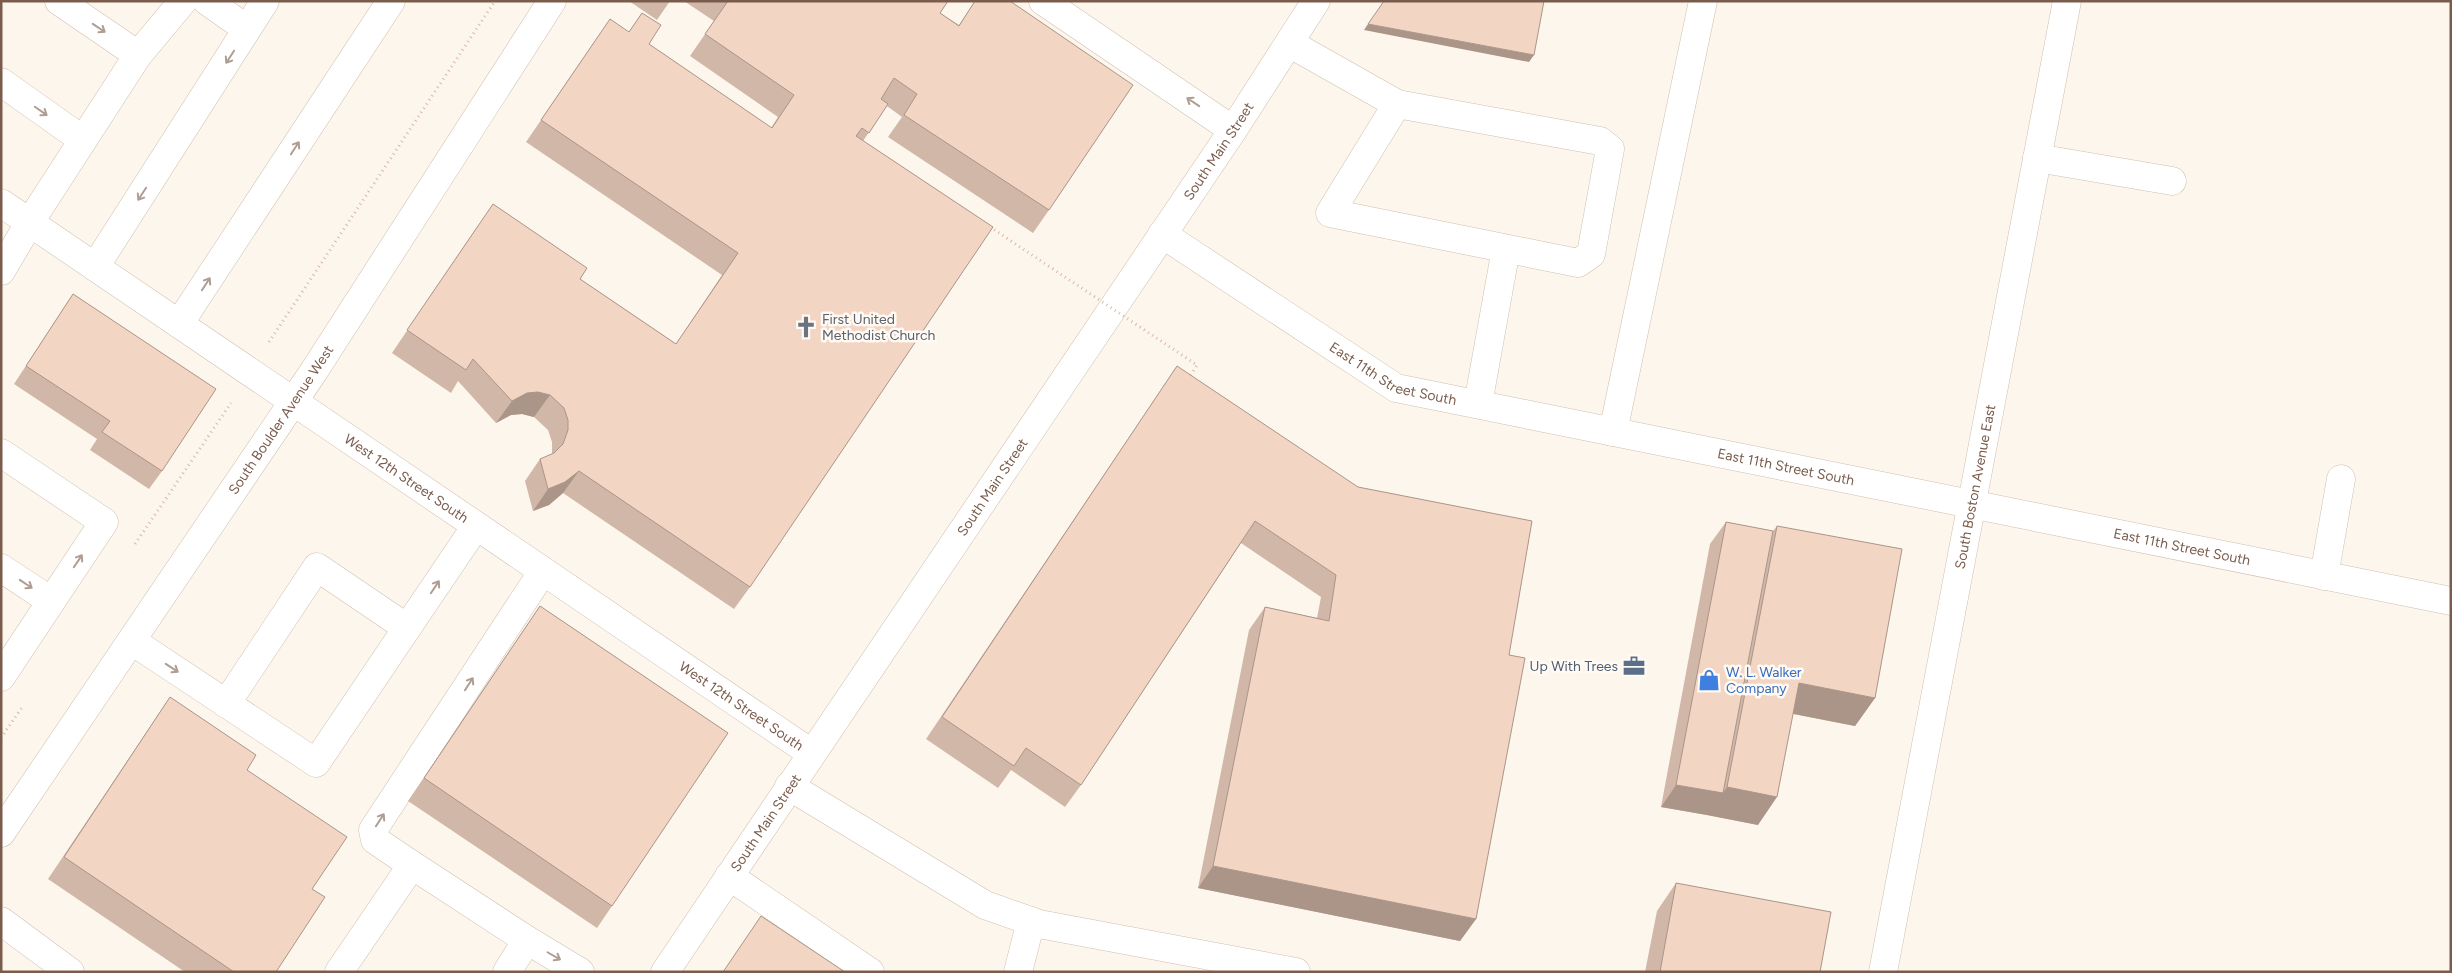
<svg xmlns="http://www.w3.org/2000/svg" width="2452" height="973" font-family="Figtree,sans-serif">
  <rect width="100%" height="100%" fill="#fdf6ec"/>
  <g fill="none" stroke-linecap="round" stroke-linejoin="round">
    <g stroke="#d1beb0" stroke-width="29">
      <g id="minor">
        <path d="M 59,1 L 138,55"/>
        <path d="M 207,1 L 247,29"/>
        <path d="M 1043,1 L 1233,130"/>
        <path d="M 1289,43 L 1397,104 L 1600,141 L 1610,149 L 1591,254 L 1578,263 L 1330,213 L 1397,104"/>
        <path d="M 1,82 L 83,140"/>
        <path d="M 2037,158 L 2172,181"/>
        <path id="s1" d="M 1,203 L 811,753"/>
        <path id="s2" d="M 1162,234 L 1396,388 L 2451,601"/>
        <path d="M 95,267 L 265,1"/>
        <path d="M 1,271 L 30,222 L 138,55 L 183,1"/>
        <path d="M 179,324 L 391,1"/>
        <path d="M 1478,404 L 1506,249"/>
        <path d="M 1613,432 L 1703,1"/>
        <path d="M 1,453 L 104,522 L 1,677"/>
        <path d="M 1,568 L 51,601"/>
        <path d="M 2324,576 L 2341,479"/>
        <path d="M 407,628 L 476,526"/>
        <path d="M 132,641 L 316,763 L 407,628 L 317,567 L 226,704"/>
        <path d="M 789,786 L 985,905 L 1039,924 L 1296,972"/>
        <path id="s3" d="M 1,833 L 314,371 L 552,1"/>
        <path d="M 412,865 L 375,840 L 373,830 L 543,571"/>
        <path d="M 729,876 L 870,972"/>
        <path d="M 1,921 L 70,972"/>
        <path d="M 339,972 L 412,865 L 527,940 L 580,972"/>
        <path d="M 507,972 L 527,940"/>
        <path id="s4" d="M 665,972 L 1233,130 L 1316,1"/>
        <path d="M 1018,972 L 1031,921"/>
        <path id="s5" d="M 1883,972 L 2067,1"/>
      </g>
    </g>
    <path stroke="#d9b8a5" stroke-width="3" stroke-dasharray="1 4" stroke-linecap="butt" d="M 269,342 L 495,1
      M 135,544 L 231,403
      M 1,738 L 23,706"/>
    <use href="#minor" stroke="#fff" stroke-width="28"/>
    <path stroke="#d9b8a5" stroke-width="3" stroke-dasharray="1 4" stroke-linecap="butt" d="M 990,227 L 1197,365 L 1189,378"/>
  </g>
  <path fill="#d1b7a8" d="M 629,1 L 670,1 L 657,20 Z
    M 684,1 L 948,1 L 940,13 L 959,25 L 975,1 L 1049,210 L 1033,233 L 888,137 L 902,117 L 887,106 L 863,141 L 750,587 L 734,609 L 563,493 L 549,505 L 533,511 L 525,481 L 540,459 L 552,454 L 552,442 L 548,430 L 534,417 L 522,414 L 511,415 L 496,423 L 458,381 L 451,393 L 392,353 L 477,227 L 580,279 L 676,344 L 722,275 L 526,142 L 595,41 L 629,32 L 642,13 L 649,44 L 771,128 L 778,117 L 690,56 L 714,21 Z
    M 73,294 L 162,471 L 149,489 L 90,450 L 97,439 L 14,384 Z
    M 1177,366 L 1509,655 L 1476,919 L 1460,941 L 1198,888 L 1249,630 L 1265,607 L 1317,618 L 1321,597 L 1241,543 L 1081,785 L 1065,807 L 1011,770 L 998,788 L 926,739 Z
    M 1726,522 L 1773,531 L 1777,526 L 1875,698 L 1855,726 L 1793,714 L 1758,825 L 1707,815 L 1661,807 L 1710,544 Z
    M 540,606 L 612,906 L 597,928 L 408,801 Z
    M 170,697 L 247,770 L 312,889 L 276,972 L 185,972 L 48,879 Z
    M 1676,883 L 1820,972 L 1645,972 L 1657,911 Z"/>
  <path fill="#aa9588" d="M 1368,24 L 1534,55 L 1529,62 L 1364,30 Z
    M 538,392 L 550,395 L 534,417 L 522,414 L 511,415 L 496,423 L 512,401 L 527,393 Z
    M 579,471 L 563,493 L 549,505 L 533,511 L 548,489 Z
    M 1799,683 L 1875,698 L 1855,726 L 1779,711 Z
    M 1676,785 L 1723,793 L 1707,815 L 1661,807 Z
    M 1727,787 L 1777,797 L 1758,825 L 1707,815 Z
    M 1213,866 L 1476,919 L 1460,941 L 1198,888 Z"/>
  <path fill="#f3d5c3" stroke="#aa9588" d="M 728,1 L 948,1 L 940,13 L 959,26 L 975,1 L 1010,1 L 1133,85 L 1049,210 L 904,115 L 917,94 L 894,78 L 881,99 L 888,104 L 869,133 L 862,128 L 856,136 L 993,227 L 750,587 L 579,471 L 565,482 L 548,489 L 540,459 L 554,453 L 563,444 L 568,430 L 568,420 L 564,408 L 550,395 L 538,392 L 527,393 L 512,401 L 473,359 L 466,370 L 407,330 L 493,204 L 587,268 L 580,279 L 676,344 L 738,253 L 541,120 L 610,19 L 629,32 L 642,13 L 661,25 L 649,44 L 772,128 L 794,95 L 705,34 Z
    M 1384,1 L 1544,1 L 1534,55 L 1368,24 Z
    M 73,294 L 216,389 L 162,471 L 102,432 L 110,421 L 26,366 Z
    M 1177,366 L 1358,487 L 1532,521 L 1509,655 L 1525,658 L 1476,919 L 1213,866 L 1265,607 L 1329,621 L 1336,575 L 1255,521 L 1081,785 L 1026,748 L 1014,766 L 942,717 Z
    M 1726,522 L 1773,531 L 1723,793 L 1676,785 Z
    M 1777,526 L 1902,549 L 1875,698 L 1799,683 L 1777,797 L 1727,787 Z
    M 540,606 L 728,733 L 612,906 L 424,778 Z
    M 170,697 L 256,755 L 247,770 L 347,837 L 312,889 L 325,897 L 276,972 L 234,972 L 64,857 Z
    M 1676,883 L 1831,912 L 1820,972 L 1660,972 Z
    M 761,916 L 845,972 L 723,972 Z"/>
  <defs><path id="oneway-shaft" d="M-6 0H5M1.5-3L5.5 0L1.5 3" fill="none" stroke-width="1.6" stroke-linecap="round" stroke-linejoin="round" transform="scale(1.25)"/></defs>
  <g stroke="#af9d94">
    <use href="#oneway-shaft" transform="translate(99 28) rotate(34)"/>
    <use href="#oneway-shaft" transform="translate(230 57) rotate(123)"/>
    <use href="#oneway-shaft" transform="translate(1193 102) rotate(-146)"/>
    <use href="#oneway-shaft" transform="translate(41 111) rotate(35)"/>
    <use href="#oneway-shaft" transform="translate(295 148) rotate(-57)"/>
    <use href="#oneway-shaft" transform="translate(142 194) rotate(123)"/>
    <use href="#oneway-shaft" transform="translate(206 284) rotate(-57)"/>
    <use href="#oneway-shaft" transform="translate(78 561) rotate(-56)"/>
    <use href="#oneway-shaft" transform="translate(26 584) rotate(34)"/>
    <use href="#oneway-shaft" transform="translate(435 587) rotate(-56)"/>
    <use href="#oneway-shaft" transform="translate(172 668) rotate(33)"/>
    <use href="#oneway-shaft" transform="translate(469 684) rotate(-57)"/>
    <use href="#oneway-shaft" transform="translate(380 820) rotate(-57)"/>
    <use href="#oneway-shaft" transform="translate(554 956) rotate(30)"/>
  </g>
  <defs>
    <g id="church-bare" transform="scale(1.725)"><path d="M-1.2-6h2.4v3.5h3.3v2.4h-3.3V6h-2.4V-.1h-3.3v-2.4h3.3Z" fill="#6b7280" stroke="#fffaf3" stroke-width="2.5" paint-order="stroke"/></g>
    <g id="office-bare" transform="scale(1.725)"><path d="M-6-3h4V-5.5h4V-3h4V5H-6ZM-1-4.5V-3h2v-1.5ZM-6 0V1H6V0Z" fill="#5c6f8a" stroke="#fffaf3" stroke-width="2.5" paint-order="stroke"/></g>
    <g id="shop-bare" transform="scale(1.725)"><path d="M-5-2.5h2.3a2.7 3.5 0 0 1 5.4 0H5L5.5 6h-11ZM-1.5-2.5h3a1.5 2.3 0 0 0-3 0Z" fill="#3f7fe0" stroke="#fffaf3" stroke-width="2.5" paint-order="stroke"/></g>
  </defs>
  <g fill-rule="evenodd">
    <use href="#church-bare" x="806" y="327"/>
    <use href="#office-bare" x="1634" y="666"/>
    <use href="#shop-bare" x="1709" y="680"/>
  </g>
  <g text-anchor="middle" stroke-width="5" stroke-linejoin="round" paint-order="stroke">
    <g font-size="14" fill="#7a5c4d" stroke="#fffaf3">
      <text dy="5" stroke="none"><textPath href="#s4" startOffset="990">South Main Street</textPath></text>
      <text dy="5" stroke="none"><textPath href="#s2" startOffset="272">East 11th Street South</textPath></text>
      <text dy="5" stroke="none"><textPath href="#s3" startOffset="499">South Boulder Avenue West</textPath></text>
      <text dy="5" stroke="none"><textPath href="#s2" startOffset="678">East 11th Street South</textPath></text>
      <text dy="5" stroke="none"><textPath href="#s1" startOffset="490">West 12th Street South</textPath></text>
      <text dy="5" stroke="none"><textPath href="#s5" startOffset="494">South Boston Avenue East</textPath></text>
      <text dy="5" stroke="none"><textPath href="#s4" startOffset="585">South Main Street</textPath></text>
      <text dy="5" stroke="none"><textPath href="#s2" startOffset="1082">East 11th Street South</textPath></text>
      <text dy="5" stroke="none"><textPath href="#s1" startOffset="895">West 12th Street South</textPath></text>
      <text dy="5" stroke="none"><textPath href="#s4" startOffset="180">South Main Street</textPath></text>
    </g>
    <g font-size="14" fill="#5b616d" stroke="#fffaf3" text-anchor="start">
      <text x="822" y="324">First United<tspan x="822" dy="16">Methodist Church</tspan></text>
    </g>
    <g font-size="14" fill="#4e5e75" stroke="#fffaf3" text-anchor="end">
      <text x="1618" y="671">Up With Trees</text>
    </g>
    <g font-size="14" fill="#366cbe" stroke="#fffaf3" text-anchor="start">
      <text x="1726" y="677">W. L. Walker<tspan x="1726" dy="16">Company</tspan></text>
    </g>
  </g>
  <rect width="2452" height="973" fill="none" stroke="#7a5c4d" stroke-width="5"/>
</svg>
